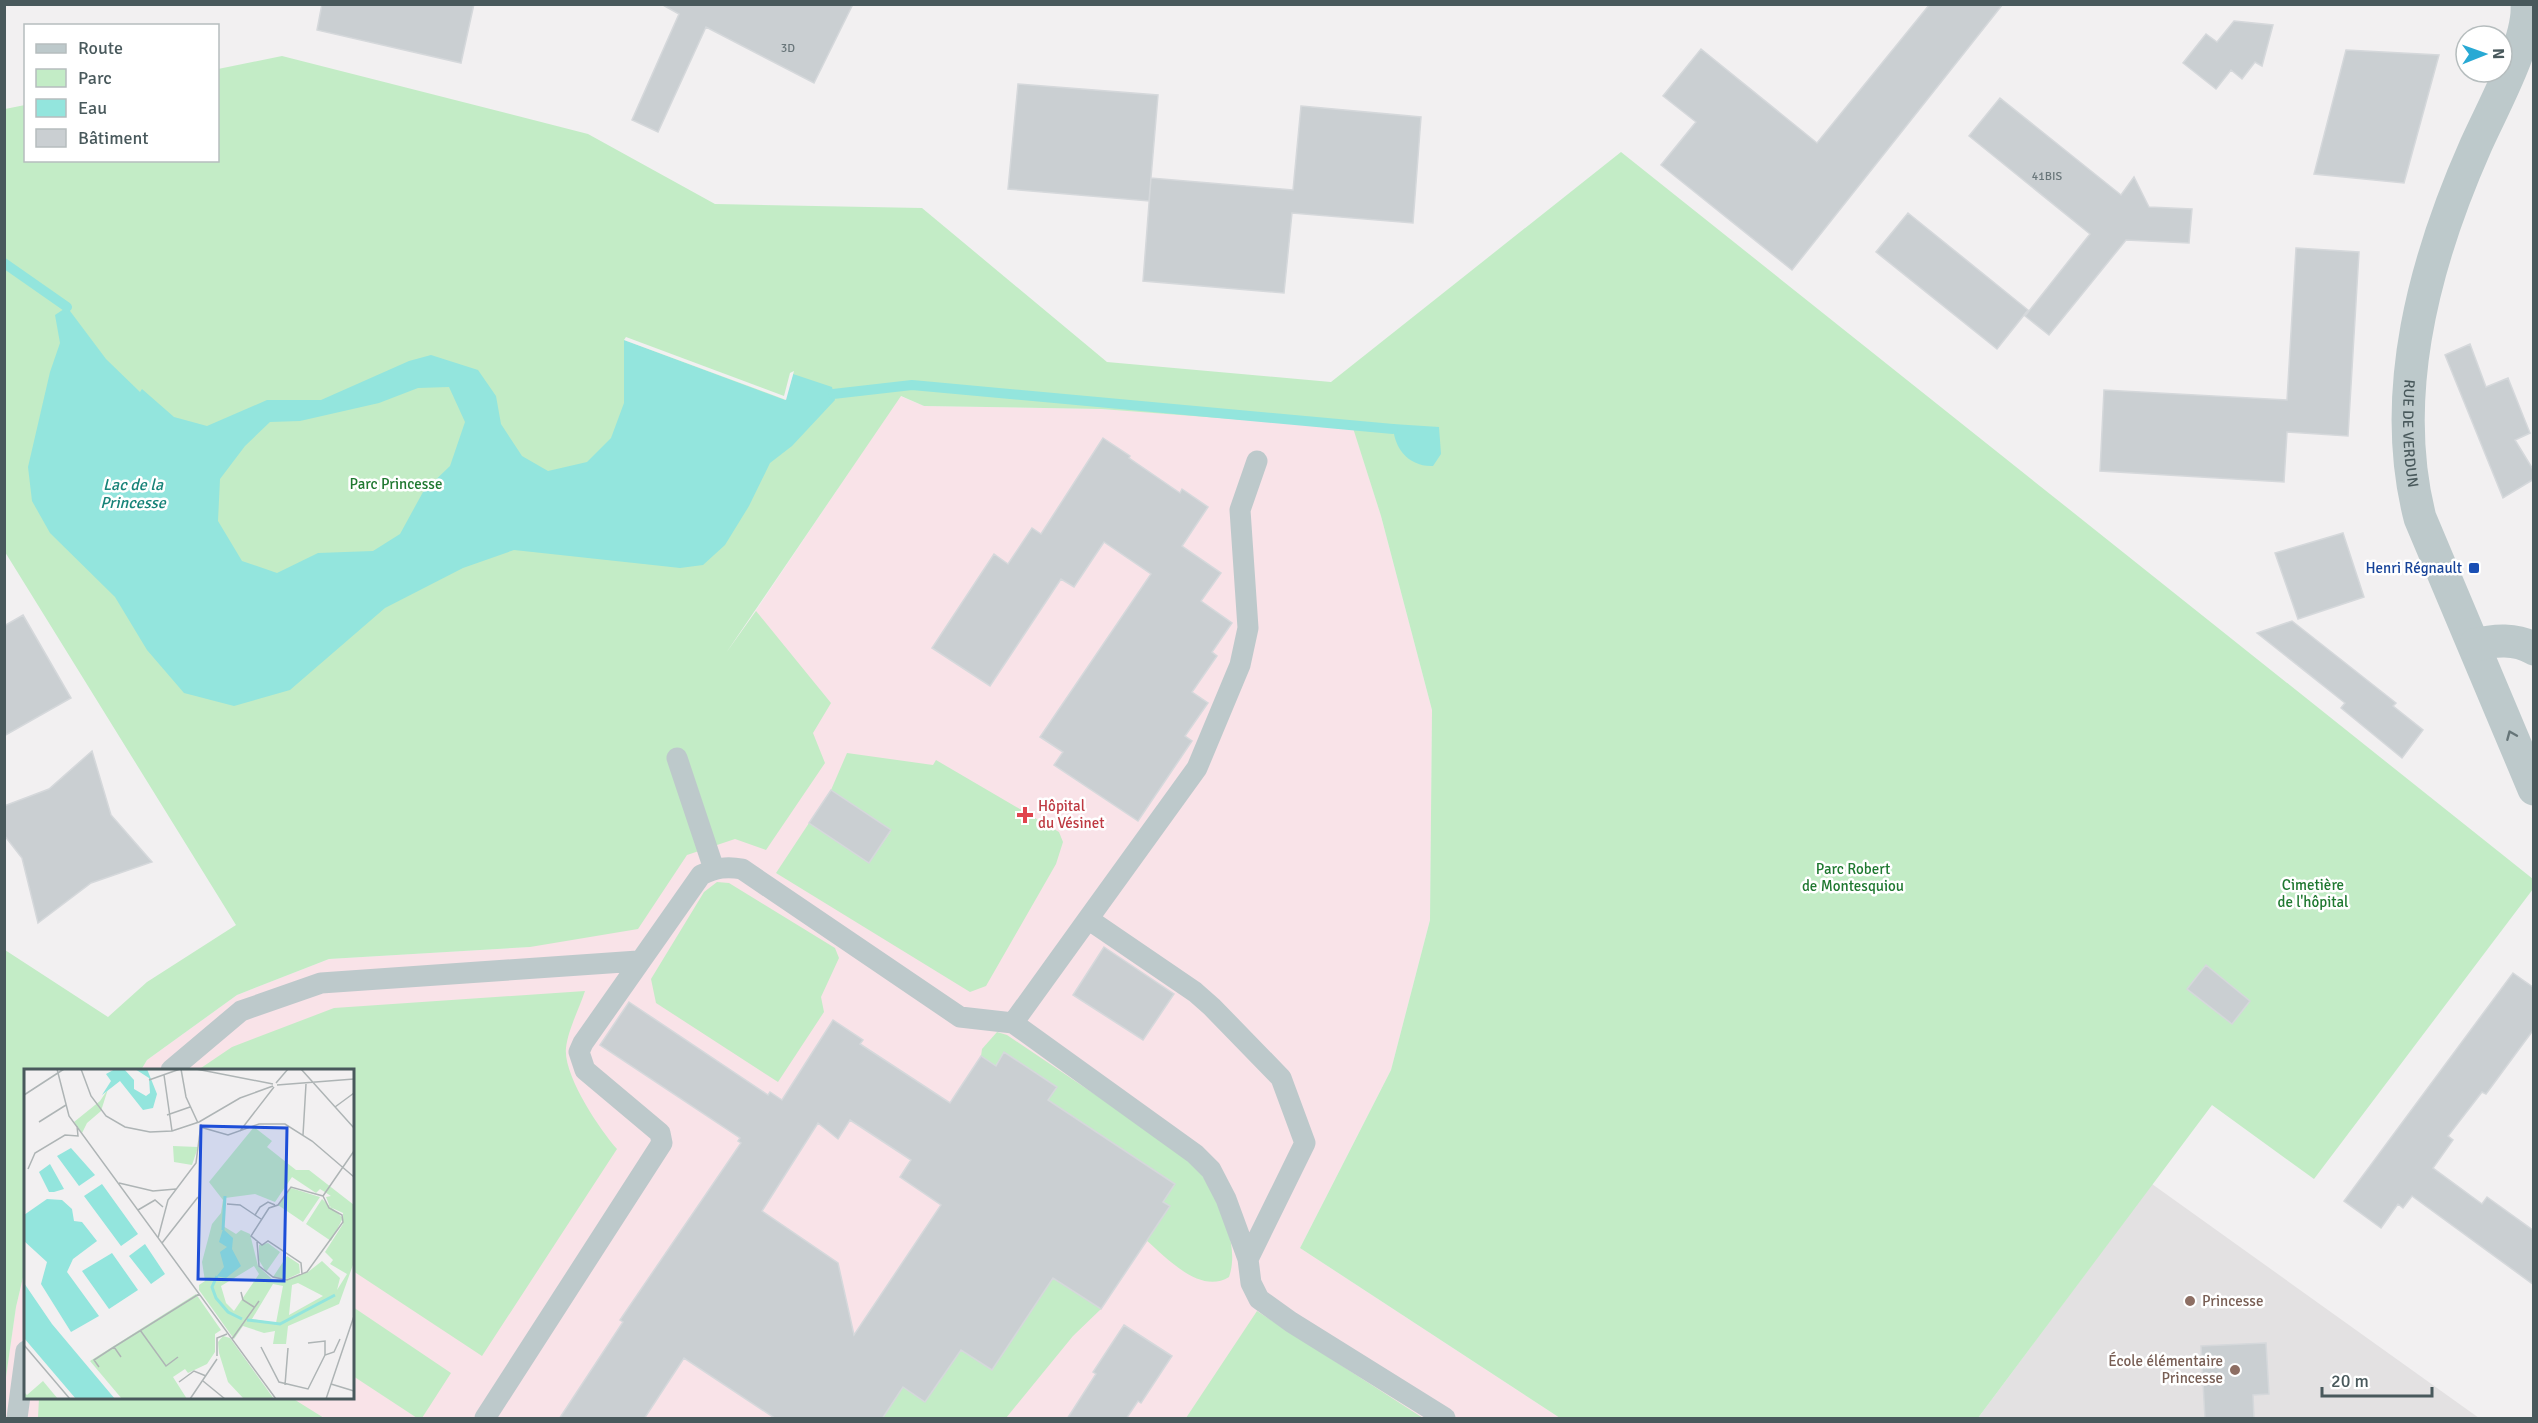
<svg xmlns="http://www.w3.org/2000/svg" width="2538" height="1423" font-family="Signika,sans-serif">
  <rect width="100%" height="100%" fill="#f2f0f1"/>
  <path fill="#e3e1e2" d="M 2152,1184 L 2479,1418 L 1978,1418 Z"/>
  <path fill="#f9e3e8" d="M 900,396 L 924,406 L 1101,409 L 1353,427 L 1381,516 L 1432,710 L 1430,920 L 1391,1070 L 1300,1248 L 1560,1418 L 5,1418 L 5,1384 L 16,1307 L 25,1269 L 26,1398 L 352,1398 L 352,1070 L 141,1070 L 147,1060 L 237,995 L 329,959 L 530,947 Z"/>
  <path fill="#c3ecc6" d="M 282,56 L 588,134 L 715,204 L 922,208 L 1107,362 L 1331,382 L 1621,152 L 2533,879 L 2533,889 L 2314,1179 L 2212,1105 L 1978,1418 L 1560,1418 L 1300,1248 L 1391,1070 L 1430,920 L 1432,710 L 1381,516 L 1353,428 L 1101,409 L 924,406 L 901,396 L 726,653 L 756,611 L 831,703 L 813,733 L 825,763 L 766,850 L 735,839 L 687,855 L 638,929 L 530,947 L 329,959 L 237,995 L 147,1060 L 141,1070 L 26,1070 L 25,1269 L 16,1307 L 5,1384 L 5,950 L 108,1017 L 147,982 L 236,925 L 5,552 L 5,109 L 25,105 L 26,160 L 218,160 L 218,69 Z
    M 847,753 L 933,765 L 936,760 L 1059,832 L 1063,842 L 1056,864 L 986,986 L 970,992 L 776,873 L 809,823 L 869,863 L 891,831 L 831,790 Z
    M 717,882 L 729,883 L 835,948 L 839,958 L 821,997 L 824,1012 L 778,1082 L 656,1003 L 651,979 L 704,892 Z
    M 585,991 C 579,1009 568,1030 566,1048 C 563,1075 600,1130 617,1149 L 482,1356 L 353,1271 L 352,1070 L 198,1070 L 232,1047 L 334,1008 Z
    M 997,1032 L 1007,1035 L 1192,1160 C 1213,1190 1242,1240 1229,1277 C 1200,1295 1167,1258 1146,1240 L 1169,1206 L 1163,1202 L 1175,1184 L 1048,1100 L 1057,1087 L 1005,1053 L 995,1066 L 981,1056 L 982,1049 Z
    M 1053,1278 L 1101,1309 L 1073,1336 L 1006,1418 L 882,1418 L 903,1387 L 925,1402 L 961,1350 L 992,1370 Z
    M 353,1307 L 451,1373 L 422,1418 L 417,1418 L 353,1376 Z
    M 1257,1311 L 1423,1418 L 1186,1418 Z
    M 39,1398 L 292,1398 L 324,1418 L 38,1418 Z"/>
  <path fill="#93e5dd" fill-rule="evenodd" d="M 67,307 L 106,359 L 140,392 L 142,389 L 174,417 L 207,426 L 267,400 L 321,400 L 409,361 L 431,355 L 478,370 L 496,396 L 501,424 L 522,456 L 548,471 L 587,462 L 611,438 L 624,403 L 624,340 L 785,400 L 793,374 L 832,387 L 835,400 L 792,446 L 770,463 L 749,506 L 725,545 L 703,565 L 680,568 L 662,566 L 514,550 L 463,568 L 385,608 L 290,690 L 234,706 L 184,693 L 147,650 L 115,597 L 50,533 L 32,501 L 28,467 L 50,372 L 60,343 L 55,315 ZM 449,387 L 465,422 L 450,466 L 423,492 L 400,534 L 373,551 L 318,553 L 277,573 L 242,561 L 218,521 L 220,479 L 245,446 L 270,422 L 300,421 L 379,403 L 418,388 Z
    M 1393,424 L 1439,427 L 1441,454 L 1433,466 C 1408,467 1393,447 1393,424 Z"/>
  <path fill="#f2f0f1" d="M 626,337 L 784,396 L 790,373 L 794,371 L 786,400 L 624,340 Z"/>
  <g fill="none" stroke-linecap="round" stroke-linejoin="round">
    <path stroke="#93e5dd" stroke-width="10" d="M 4,263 L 67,307
      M 833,394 L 912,385 L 1393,429"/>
  </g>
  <path fill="#cacfd2" stroke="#d5d8db" stroke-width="1.5" fill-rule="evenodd" d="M 322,4 L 474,4 L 461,63 L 317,30 Z
    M 661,4 L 853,4 L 814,83 L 706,27 L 658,132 L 632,120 L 679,14 Z
    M 1930,4 L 2003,4 L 1792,270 L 1661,165 L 1696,122 L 1663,96 L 1701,49 L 1817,143 Z
    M 2234,21 L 2273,25 L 2262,66 L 2255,62 L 2242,79 L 2231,70 L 2216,89 L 2183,63 L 2206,34 L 2217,42 Z
    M 2346,50 L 2439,55 L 2404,183 L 2314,174 Z
    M 1018,84 L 1158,95 L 1149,201 L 1008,189 Z
    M 2000,98 L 2121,195 L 2134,177 L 2149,207 L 2192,209 L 2189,243 L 2126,240 L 2049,335 L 2025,316 L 2090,234 L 1969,136 Z
    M 1301,106 L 1421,117 L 1413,223 L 1292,213 L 1284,293 L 1143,281 L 1151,178 L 1293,190 Z
    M 1908,213 L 2028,310 L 1997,349 L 1876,252 Z
    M 2296,248 L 2359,252 L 2348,436 L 2287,432 L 2284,482 L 2100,471 L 2104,390 L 2287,400 Z
    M 2470,344 L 2486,387 L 2508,378 L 2530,433 L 2515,440 L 2534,471 L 2534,479 L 2503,498 L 2445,355 Z
    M 1103,438 L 1130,456 L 1129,458 L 1180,493 L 1182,489 L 1208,507 L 1182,546 L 1221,573 L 1201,601 L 1232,623 L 1212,652 L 1217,656 L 1192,692 L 1208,703 L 1185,736 L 1192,741 L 1138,821 L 1054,765 L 1063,752 L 1040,737 L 1151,574 L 1104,542 L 1074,587 L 1061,579 L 990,686 L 932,648 L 994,554 L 1008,564 L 1032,528 L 1041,534 Z
    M 2343,533 L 2364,597 L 2298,619 L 2275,553 Z
    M 23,615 L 71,698 L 4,736 L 4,626 Z
    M 2292,621 L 2396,703 L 2393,706 L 2423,730 L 2402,758 L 2341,708 L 2345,703 L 2257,633 Z
    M 92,751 L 111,815 L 152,862 L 91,883 L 38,923 L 22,858 L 4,835 L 4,806 L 49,789 Z
    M 831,790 L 891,830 L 869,863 L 809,823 Z
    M 1104,947 L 1174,994 L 1143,1040 L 1073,995 Z
    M 2206,965 L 2250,1001 L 2232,1024 L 2187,989 Z
    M 2513,973 L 2534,988 L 2534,1029 L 2486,1094 L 2482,1092 L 2448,1136 L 2453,1140 L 2433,1168 L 2482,1204 L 2487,1197 L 2534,1231 L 2534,1285 L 2412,1196 L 2403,1208 L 2398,1204 L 2381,1228 L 2344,1201 Z
    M 629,1002 L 768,1095 L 770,1092 L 782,1100 L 833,1020 L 863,1040 L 860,1044 L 950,1103 L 981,1056 L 996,1066 L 1004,1052 L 1057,1087 L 1048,1100 L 1175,1184 L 1163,1202 L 1170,1206 L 1101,1309 L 1053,1278 L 992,1370 L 961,1350 L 925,1402 L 903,1387 L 882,1419 L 776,1419 L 684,1358 L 644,1419 L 559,1419 L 623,1322 L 620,1320 L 741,1143 L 738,1141 L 740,1138 L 600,1045 ZM 850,1120 L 911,1160 L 900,1177 L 941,1205 L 854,1335 L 838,1263 L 762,1211 L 818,1123 L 838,1139 Z
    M 1124,1325 L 1172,1356 L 1141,1403 L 1138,1401 L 1126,1419 L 1067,1419 L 1096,1374 L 1093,1372 Z
    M 2266,1343 L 2269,1394 L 2253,1395 L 2254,1419 L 2205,1419 L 2201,1346 Z"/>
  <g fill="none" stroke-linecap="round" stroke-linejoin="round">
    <path stroke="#bdc9cb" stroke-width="21" d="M 677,758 L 714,869
      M 1088,919 L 1197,768 L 1240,665 L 1248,628 L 1240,510 L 1257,461
      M 1013,1023 L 1088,919 L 1195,992 L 1212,1007 L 1281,1078 L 1305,1143 L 1248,1259
      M 171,1070 L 241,1011 L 321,983 L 638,961
      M 17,1418 L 26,1351
      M 485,1418 L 662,1143 L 660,1133 L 585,1070 L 579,1052 L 583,1043 L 701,875 C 716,868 726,866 742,869 L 960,1017 L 1013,1023 L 1195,1154 L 1211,1170 L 1226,1199 L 1248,1259 L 1251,1283 L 1259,1299 L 1291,1322 L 1445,1418"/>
    <g stroke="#bdc9cb" stroke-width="33">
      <path id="s1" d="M 2527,4 C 2530,41 2492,109 2476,145 C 2425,260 2388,393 2420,518 L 2534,789"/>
      <path d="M 2475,645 C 2493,640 2517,638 2534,649"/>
    </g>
  </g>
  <defs><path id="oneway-chevron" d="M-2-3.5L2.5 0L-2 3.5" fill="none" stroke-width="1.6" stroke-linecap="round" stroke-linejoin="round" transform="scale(1.5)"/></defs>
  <use stroke="#667578" href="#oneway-chevron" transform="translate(2511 735) rotate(-113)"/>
  <rect fill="#1a4fb4" stroke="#fff" stroke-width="2" x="2468" y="562" width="12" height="12" rx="3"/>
  <path fill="#e0444e" stroke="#fff" stroke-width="2" d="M1022 806h6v6h6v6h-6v6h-6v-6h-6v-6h6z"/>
  <g fill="#8d6e63" stroke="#fff" stroke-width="2">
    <circle cx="2190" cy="1301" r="6"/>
    <circle cx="2235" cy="1370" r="6"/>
  </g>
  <g text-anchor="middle" stroke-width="5" stroke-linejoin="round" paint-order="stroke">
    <g font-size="12" fill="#69767a">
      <text x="788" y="52">3D</text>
      <text x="2047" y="180">41BIS</text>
    </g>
    <g font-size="15" fill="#49595c" stroke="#fff">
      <text dy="5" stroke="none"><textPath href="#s1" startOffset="450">RUE DE VERDUN</textPath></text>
    </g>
    <g font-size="15" fill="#1f7830" stroke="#fff">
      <text x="396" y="489">Parc Princesse</text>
      <text x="1853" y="874">Parc Robert<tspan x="1853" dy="17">de Montesquiou</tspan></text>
      <text x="2313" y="890">Cimetière<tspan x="2313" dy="17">de l'hôpital</tspan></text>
    </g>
    <g font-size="15" fill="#164399" stroke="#fff" text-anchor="end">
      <text x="2462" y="573">Henri Régnault</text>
    </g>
    <g font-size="15" fill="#be3a42" stroke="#fff" text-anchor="start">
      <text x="1038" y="811">Hôpital<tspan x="1038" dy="17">du Vésinet</tspan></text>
    </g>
    <g font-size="15" fill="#785e54" stroke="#fff" text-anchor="start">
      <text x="2202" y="1306">Princesse</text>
      <text x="2223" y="1366" text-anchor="end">École élémentaire<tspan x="2223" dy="17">Princesse</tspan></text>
    </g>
    <g font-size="16" font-style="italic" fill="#178378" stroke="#fff">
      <text x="133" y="490">Lac de la<tspan x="133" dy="18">Princesse</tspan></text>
    </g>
  </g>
  <g transform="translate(24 1069)">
    <rect width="330" height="330" fill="#f2f0f1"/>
    <path d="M 84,20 L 77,42 L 63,54 L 58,64 L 50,53 L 76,32 ZM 230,58 L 248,72 L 243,78 L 272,101 L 285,101 L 330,136 L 330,193 L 315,235 L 264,257 L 262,275 L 249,275 L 251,262 L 240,264 L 219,257 L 210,270 L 175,221 L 175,216 L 181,212 L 178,193 L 188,155 L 197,144 L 199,131 L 185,113 ZM 268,108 L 292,124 L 296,120 L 307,127 L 302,128 L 306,138 L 319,144 L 319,155 L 301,183 L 309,191 L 306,195 L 323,205 L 313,221 L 316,209 L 298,192 L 284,203 L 259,212 L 248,210 L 234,197 L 226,165 L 217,161 L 212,165 L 199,157 L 201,129 L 231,125 L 251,133 ZM 230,197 L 235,205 L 210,242 L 202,234 L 197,217 ZM 274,214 L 299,227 L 265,246 L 268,216 ZM 249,215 L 259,217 L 252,254 L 228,250 ZM 149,77 L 174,78 L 168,96 L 150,93 ZM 267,119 L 296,128 L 279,153 L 254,136 ZM 298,130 L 319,149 L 307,172 L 282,155 ZM 244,174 L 256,183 L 242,203 L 235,191 L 235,176 ZM 263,187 L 275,195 L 276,204 L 263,210 L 249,208 ZM 172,225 L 197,261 L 191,265 L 191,283 L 183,295 L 164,304 L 161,300 L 149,308 L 163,330 L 98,330 L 66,292 ZM 199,267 L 206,269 L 250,330 L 220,330 L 204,313 L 195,284 L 194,273 ZM 19,312 L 34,330 L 0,329 L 0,323 L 3,326 Z" fill="#c3ecc6" fill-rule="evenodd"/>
    <path d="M 91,0 L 100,0 L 110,11 L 110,20 L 122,27 L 126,24 L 125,9 L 111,0 L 123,0 L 133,25 L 129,39 L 119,41 L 96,12 L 78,26 L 87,12 L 82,5 ZM 47,79 L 71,106 L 55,117 L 33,87 ZM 26,95 L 40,120 L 30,123 L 25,123 L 15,103 ZM 78,115 L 114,165 L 97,177 L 60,127 ZM 23,130 L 38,131 L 48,140 L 50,152 L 58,153 L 73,172 L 49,190 L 43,203 L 75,247 L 47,263 L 17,215 L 23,193 L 0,172 L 0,146 ZM 199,160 L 209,169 L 208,180 L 217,197 L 202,209 L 193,207 L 200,198 L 196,183 L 203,178 L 195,173 ZM 121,175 L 141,205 L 127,215 L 105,187 ZM 88,184 L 114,221 L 85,240 L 58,202 ZM 0,214 L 28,255 L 91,330 L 52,330 L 0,269 Z" fill="#93e5dd"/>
    <path fill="none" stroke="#93e5dd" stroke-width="3" d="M 199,161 L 201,127M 193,207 L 188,218 L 192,229 L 204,243 L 218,250M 223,251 L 256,255 L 311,226"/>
    <path fill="none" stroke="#aeb4b5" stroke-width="1.5" d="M 33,0 L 45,47 L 252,330M 57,0 L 67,27 L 82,47 L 101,58 L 126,63 L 148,62 L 175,53 L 216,29 L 249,17M 157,0 L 162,28 L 174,54M 172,0 L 249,15M 277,0 L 330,59M 140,6 L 148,62M 125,11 L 156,0M 252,14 L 264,0M 253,16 L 330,10M 0,26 L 40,0M 311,38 L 330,24M 143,46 L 166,38M 15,53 L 42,36M 176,58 L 204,66 L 235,55 L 261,55 L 288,72 L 330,108M 216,62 L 250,18M 279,66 L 282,15M 4,100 L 11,84 L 41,66 L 54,67 L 53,57M 95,114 L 129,122 L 152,120M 299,127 L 330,82M 203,135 L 216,136 L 231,146M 114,141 L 131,131 L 139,138M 237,150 L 231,146 L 236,138 L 244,133 L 251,136M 134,169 L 144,131 L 172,94 L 177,55M 233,173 L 235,197 L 249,208 L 263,211 L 283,203 L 319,153 L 318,146 L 305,139 L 299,127M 138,174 L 174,128M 278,205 L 277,194 L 244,172 L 238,176 L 227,167 L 245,139 L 254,136 L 267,118 L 299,127M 217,223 L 219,231 L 230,238M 116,261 L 142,297 L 154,288M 208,270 L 235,232M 284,274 L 301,272 L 301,286M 0,276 L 46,330M 237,278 L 255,313 L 284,320 L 301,286 L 310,283 L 316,270M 193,287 L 193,269 L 203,265M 97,288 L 90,278 L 175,225M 75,298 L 70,291 L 90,278M 179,312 L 201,330M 155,313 L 170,302 L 182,307M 307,315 L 330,322M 261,316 L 264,279M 166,330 L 193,290M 302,330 L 330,247"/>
    <path fill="#1d4ed8" fill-opacity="0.15" stroke="#1d4ed8" stroke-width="3" d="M 177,57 L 263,59 L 260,212 L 174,210 Z"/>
    <rect width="330" height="330" fill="none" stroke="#49595c" stroke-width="3"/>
  </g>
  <rect width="2538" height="1423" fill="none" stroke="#49595c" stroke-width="12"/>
  <rect x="24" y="24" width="195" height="138" fill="#ffffff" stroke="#b6bdbe" stroke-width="1.5"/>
  <rect x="36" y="44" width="30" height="9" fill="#bdc9cb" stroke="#b6bdbe" stroke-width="1.5"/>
  <text x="78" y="54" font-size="18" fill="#49595c">Route</text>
  <rect x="36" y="69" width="30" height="18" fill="#c3ecc6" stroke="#b6bdbe" stroke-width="1.5"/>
  <text x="78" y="84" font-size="18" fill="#49595c">Parc</text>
  <rect x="36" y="99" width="30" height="18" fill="#93e5dd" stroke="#b6bdbe" stroke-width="1.5"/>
  <text x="78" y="114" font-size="18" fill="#49595c">Eau</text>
  <rect x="36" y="129" width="30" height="18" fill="#cacfd2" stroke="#b6bdbe" stroke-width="1.5"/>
  <text x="78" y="144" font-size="18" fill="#49595c">Bâtiment</text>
  <g transform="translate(2484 54) rotate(89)"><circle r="28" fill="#ffffff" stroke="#b6bdbe" stroke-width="1.5"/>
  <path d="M0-4.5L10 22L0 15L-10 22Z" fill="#28a9d4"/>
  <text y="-9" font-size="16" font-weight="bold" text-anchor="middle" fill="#49595c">N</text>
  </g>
  <path d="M2322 1387v9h110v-9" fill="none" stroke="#49595c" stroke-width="3"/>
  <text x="2331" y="1387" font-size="18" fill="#49595c" stroke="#ffffff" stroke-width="4.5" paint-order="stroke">20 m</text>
</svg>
